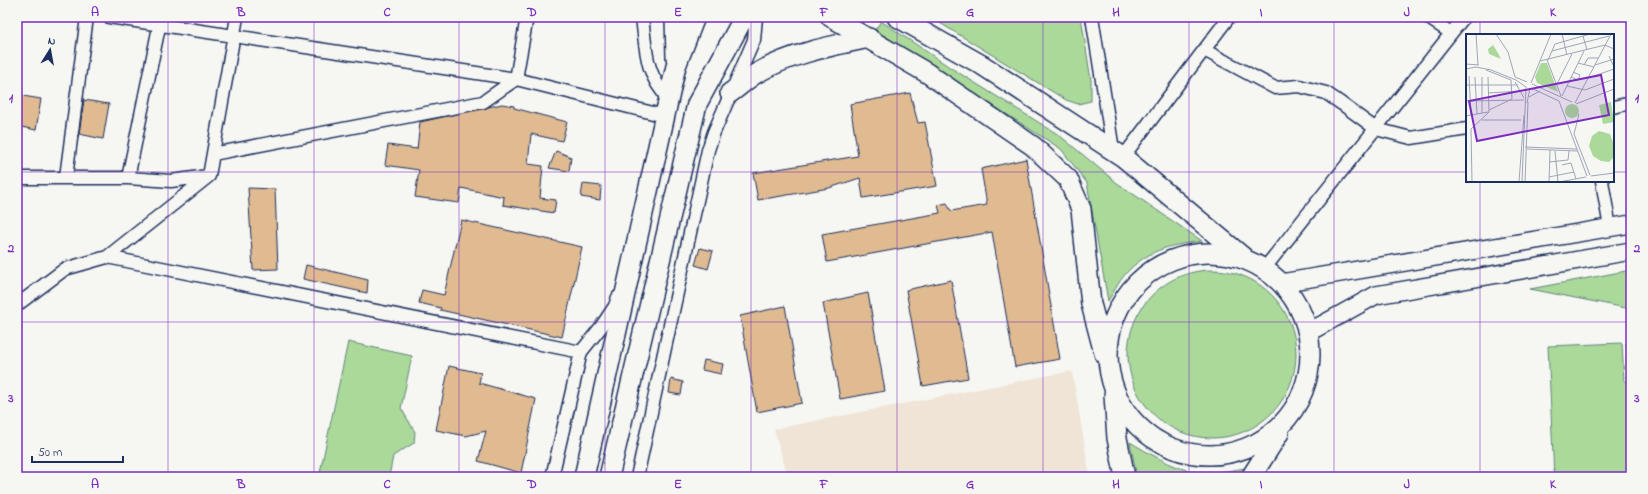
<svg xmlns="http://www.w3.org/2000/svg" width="1648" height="494" font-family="'Indie Flower',sans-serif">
  <rect width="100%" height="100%" fill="#f6f6f2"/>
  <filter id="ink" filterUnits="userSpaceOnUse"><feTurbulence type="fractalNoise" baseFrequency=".025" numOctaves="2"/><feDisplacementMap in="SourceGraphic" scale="8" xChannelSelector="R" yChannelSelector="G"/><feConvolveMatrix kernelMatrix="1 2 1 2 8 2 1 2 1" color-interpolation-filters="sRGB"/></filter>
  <g filter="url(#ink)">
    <path fill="#efe4d5" d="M 1072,371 L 1090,477 L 788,477 L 774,429 Z"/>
    <path fill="#aad999" stroke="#62847c" d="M 930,17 L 1081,17 L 1091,80 L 1091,101 L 1078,104 L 1066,100 Z
      M 881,21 L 951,68 L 1059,135 L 1117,183 L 1202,241 C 1172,245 1152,248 1129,270 C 1121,278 1114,291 1108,301 L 1087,183 L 1061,149 L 875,30 Z
      M1128 354a84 84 0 1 1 168 0a84 84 0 1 1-168 0Z
      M 1631,270 L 1631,309 L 1530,289 Z
      M 348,342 L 412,356 L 401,408 L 415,432 L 414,443 L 393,456 L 389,477 L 319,477 Z
      M 1622,343 L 1624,381 L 1628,381 L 1626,343 L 1631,343 L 1631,477 L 1554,477 L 1548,346 Z
      M 1130,442 C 1147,452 1173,468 1192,471 C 1212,475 1232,470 1251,467 L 1244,477 L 1137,477 Z"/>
    <path fill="#e0ba91" stroke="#1b2f5e" d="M 910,93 L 918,123 L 925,122 L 937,186 L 863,198 L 860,178 L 829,188 L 758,200 L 753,173 L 858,156 L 850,104 Z
      M 17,95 L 41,99 L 36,130 L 17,126 Z
      M 84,100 L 109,104 L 103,139 L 79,134 Z
      M 502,104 L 514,106 L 514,108 L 567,122 L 562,141 L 531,134 L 528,164 L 543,166 L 540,198 L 556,200 L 554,213 L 503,205 L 504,197 L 461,188 L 459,203 L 415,197 L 419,170 L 385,165 L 388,145 L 417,149 L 420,122 Z
      M 556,151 L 571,157 L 569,171 L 549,168 Z
      M 1026,159 L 1060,359 L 1015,367 L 992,232 L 827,262 L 822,234 L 940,213 L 938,205 L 947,203 L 951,211 L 987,205 L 981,169 Z
      M 583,184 L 601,186 L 600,200 L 581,197 Z
      M 248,188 L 275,189 L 278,269 L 253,270 Z
      M 461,220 L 582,247 L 562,337 L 440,310 L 441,308 L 419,303 L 422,290 L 444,295 Z
      M 700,248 L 713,251 L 708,269 L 695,265 Z
      M 306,265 L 368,280 L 367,293 L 303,279 Z
      M 951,280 L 968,378 L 923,386 L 906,290 Z
      M 868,293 L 885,391 L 840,399 L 823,303 Z
      M 785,306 L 802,403 L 757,412 L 740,316 Z
      M 704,360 L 723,364 L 721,374 L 702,370 Z
      M 449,366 L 481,373 L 479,383 L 536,399 L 521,473 L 478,461 L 486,431 L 466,436 L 436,430 Z
      M 671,379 L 683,382 L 681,395 L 669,393 Z"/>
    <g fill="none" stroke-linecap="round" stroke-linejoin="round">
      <g stroke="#1b2f5e" stroke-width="15">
        <path id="minor" d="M 109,17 L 516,79 L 665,116
          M 642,17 C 646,49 645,75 669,99
          M 1092,17 L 1113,150
          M 1427,17 L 1451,33
          M 1204,50 L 1275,88 L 1299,86 L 1326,93 L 1342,104 L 1376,129 L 1411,138 L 1467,129
          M 1613,107 L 1631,103
          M 213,154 L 483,102 L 516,79 L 527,17
          M 1123,157 L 1229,17
          M 66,177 L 87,17
          M 17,178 L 128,178 L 171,181 L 208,176
          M 128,178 L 161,17
          M 1602,181 L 1610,228
          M 107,257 L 581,352
          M 1264,269 L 1464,17
          M 17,305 L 65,269 L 107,257 L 209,176 L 237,17
          M 552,477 L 581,352 L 601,327 L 615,306 L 618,297
          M 637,477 L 708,150 L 714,132 L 754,40 L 756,17"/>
      </g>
      <g stroke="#1b2f5e" stroke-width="20">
        <path id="secondary" d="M 1281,283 L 1631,224
          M 1309,332 L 1376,295 L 1631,251"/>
      </g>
      <g stroke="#1b2f5e" stroke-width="22">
        <path id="primary" d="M 675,17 L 676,58
          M 831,17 L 927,73 L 1033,146 L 1068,179 L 1081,209 L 1091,304 L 1104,353
          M 897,17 L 982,65 L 1123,157 L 1243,257
          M 730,93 C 739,87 748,78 757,73 C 792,53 831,46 869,38
          M1108 354a101 101 0 1 1 202 0a101 101 0 1 1-202 0Z
          M 1114,395 L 1117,438 L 1125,477
          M 584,477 L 676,66 L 695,17
          M 609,477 L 697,104 L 744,17
          M 1251,477 L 1279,433"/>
      </g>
      <use href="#minor" stroke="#f6f6f2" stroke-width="12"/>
      <use href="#secondary" stroke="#f6f6f2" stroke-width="17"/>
      <use href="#primary" stroke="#f6f6f2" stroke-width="19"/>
    </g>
  </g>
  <path fill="none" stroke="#7b2cbf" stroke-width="1" stroke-opacity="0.55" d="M 168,17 L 168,477M 314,17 L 314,477M 459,17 L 459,477M 605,17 L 605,477M 751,17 L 751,477M 897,17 L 897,477M 1043,17 L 1043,477M 1189,17 L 1189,477M 1334,17 L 1334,477M 1480,17 L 1480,35M 17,172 L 1467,172M 1613,172 L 1631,172M 1480,181 L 1480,477M 17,322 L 1631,322"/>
  <g transform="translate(1466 34)">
    <rect width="148" height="148" fill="#f6f6f2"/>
    <path d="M 27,11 L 32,19 L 35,25 L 23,20 L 22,15 ZM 75,29 L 81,29 L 92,58 L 71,49 L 69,43 ZM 145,68 L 148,88 L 137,90 L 133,71 ZM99 77a7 7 0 1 1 14 0a7 7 0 1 1-14 0ZM 133,97 L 144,100 L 148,111 L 148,123 L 143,128 L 135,127 L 127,122 L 123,112 L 126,102 Z" fill="#aad999"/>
    <path fill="none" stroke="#9ea6b7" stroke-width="1" d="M 10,0 L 12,31M 30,0 L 42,18 L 49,43M 96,0 L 101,21M 117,2 L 121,16M 86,17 L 143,2M 143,22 L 148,33M 81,26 L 95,62M 82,26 L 89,10 L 124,0M 74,27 L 139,11 L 148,15M 112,29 L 128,33M 0,30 L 13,31M 118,31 L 122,24 L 132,24M 129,31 L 148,25M 0,35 L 10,33 L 25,36 L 50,46 L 60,53M 20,36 L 45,46M 3,42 L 5,81M 9,43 L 11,80M 16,43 L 16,79M 49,43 L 61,48M 105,43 L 112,46 L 114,41 L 107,38M 122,44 L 148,35M 49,48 L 58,64M 65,49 L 85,0M 66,50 L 106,68M 91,50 L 106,20M 0,51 L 52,51M 101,52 L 119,56 L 148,45M 65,54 L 93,67 L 121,142M 22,59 L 55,57M 96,62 L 118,17M 63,63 L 74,57M 0,67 L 58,66M 61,69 L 64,54M 109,69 L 145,0M 110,70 L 148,55M 23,76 L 46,65 L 45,46M 113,80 L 108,100 L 124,141M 0,82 L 22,78M 16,86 L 55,86M 59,113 L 111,115M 61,115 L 112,117M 89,117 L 92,148M 83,128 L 102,126 L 103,117M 96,131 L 105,129 L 110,145M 125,142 L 148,139M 83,143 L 108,138M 6,148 L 5,95 L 23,78 L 22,43M 53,148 L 58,81M 56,148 L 60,53M 59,148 L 62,68M 83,148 L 84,116M 93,148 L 120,143"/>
    <path fill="#7b2cbf" fill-opacity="0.15" stroke="#7b2cbf" stroke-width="2" d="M 135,41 L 143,81 L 11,107 L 3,67 Z"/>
    <rect width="148" height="148" fill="none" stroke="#1b2f5e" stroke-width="2"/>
  </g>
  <rect width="1648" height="494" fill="none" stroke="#f6f6f2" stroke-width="44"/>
  <g transform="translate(50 50) rotate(11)" stroke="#f6f6f2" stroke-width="3" paint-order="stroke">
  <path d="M0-3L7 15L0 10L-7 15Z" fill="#1b2f5e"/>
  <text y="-6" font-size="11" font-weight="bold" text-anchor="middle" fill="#1b2f5e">N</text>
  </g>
  <path d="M32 456v6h91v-6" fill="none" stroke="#1b2f5e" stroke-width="2"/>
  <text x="38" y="456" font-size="12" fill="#1b2f5e" stroke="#f6f6f2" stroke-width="3" paint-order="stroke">50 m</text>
  <rect x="22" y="22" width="1604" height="450" fill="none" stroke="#7b2cbf" stroke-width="1.5"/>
  <g font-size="13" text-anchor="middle" font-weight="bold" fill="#7b2cbf">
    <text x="95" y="16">A</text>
    <text x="241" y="16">B</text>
    <text x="387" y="16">C</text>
    <text x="532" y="16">D</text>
    <text x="678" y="16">E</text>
    <text x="824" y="16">F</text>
    <text x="970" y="16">G</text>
    <text x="1116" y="16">H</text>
    <text x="1261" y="16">I</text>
    <text x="1407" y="16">J</text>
    <text x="1553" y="16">K</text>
    <text x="11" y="102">1</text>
    <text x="1637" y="102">1</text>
    <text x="11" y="252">2</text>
    <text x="1637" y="252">2</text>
    <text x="11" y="402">3</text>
    <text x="1637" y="402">3</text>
    <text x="95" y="488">A</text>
    <text x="241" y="488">B</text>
    <text x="387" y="488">C</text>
    <text x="532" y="488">D</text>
    <text x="678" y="488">E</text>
    <text x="824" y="488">F</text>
    <text x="970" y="488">G</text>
    <text x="1116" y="488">H</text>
    <text x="1261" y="488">I</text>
    <text x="1407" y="488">J</text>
    <text x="1553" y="488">K</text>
  </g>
</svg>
